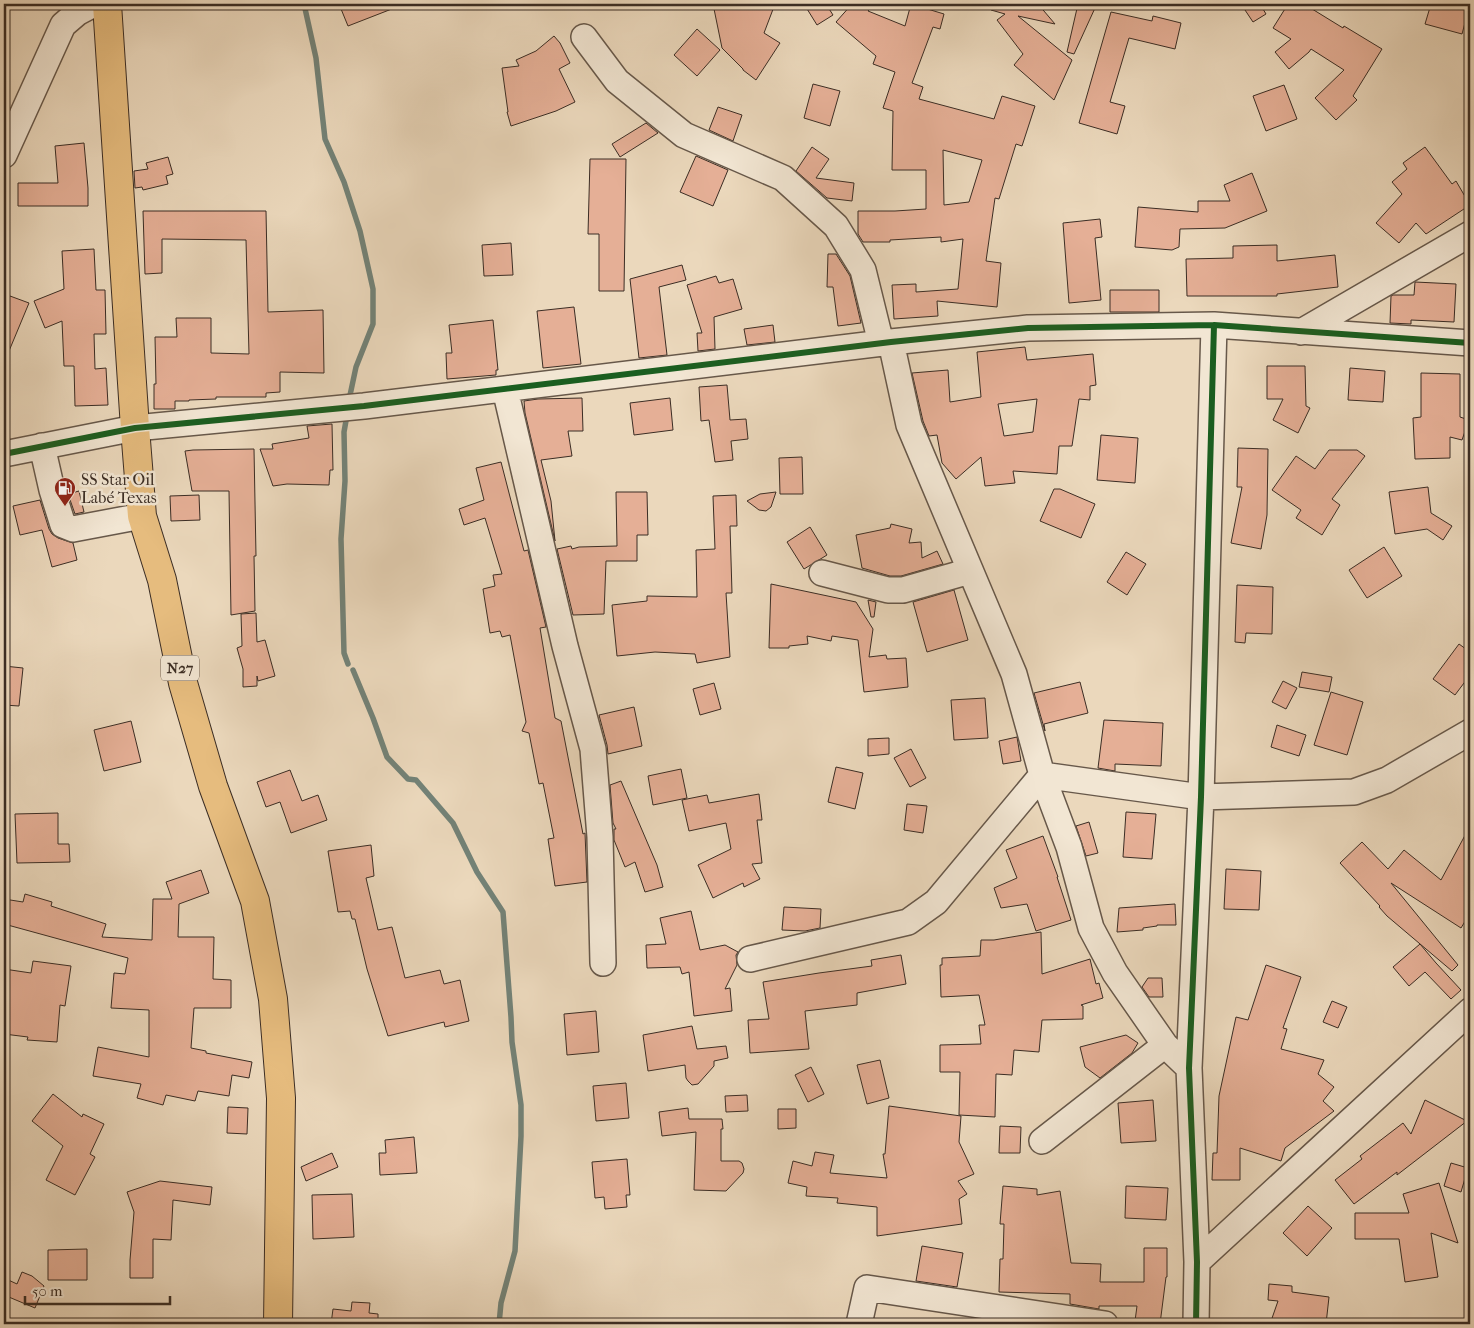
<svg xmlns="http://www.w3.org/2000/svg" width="1474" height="1328" font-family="'IM FELL French Canon',serif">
  <rect width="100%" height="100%" fill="#ebd8bc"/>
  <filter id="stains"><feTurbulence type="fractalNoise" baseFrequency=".004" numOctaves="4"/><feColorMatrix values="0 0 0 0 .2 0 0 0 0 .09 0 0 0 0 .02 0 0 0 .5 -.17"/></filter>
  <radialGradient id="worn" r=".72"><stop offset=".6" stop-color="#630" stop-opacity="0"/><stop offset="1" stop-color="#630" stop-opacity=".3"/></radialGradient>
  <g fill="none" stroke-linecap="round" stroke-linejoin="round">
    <path stroke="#738277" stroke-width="5.5" d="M 304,4 L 316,58 L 325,139 L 344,182 L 360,231 L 373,289 L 373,324 L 356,367 L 349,400
      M 347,415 L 344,432 L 345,481 L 341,539 L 344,653 L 348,664
      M 353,670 L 373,718 L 387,757 L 408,779 L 416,780 L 453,823 L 477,872 L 503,912 L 511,1017 L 512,1042 L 521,1105 L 521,1136 L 515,1251 L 501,1303 L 499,1324"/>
  </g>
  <path fill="#e5af96" stroke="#3b2d24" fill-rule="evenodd" d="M 339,4 L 402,4 L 402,5 L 348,26 Z
    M 713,4 L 775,4 L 764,33 L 780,43 L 756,80 L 743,70 L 743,69 L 722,48 Z
    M 804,4 L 826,4 L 833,15 L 817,25 Z
    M 852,4 L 874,4 L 868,11 L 905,26 L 911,4 L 944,14 L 940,29 L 933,27 L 912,83 L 923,87 L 919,99 L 994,119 L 1002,96 L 1035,106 L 1022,146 L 1016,144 L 999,199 L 995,198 L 986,261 L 1001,263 L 997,307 L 937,301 L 938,316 L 894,319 L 892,285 L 916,284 L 916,292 L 958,289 L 963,239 L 941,242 L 941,237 L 890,240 L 890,242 L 863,242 L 858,234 L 858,211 L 895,211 L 926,209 L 926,170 L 892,170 L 893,111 L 883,108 L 895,72 L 873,64 L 876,56 L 836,22 ZM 943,150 L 982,160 L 969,202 L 944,205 Z
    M 991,4 L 1038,4 L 1055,24 L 1018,16 L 1072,60 L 1054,100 L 1014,65 L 1023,54 L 997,20 L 1005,14 L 991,10 Z
    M 1078,4 L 1095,8 L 1074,54 L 1067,52 Z
    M 1241,4 L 1260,4 L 1266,14 L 1253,22 Z
    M 1288,4 L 1304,4 L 1343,28 L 1344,26 L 1382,49 L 1353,96 L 1357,100 L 1336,120 L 1315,98 L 1344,70 L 1311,49 L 1309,52 L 1289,69 L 1275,52 L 1291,39 L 1273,28 Z
    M 1431,4 L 1470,4 L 1462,34 L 1425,24 Z
    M 1111,12 L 1152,21 L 1153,16 L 1181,23 L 1175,49 L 1129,38 L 1110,102 L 1125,106 L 1117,134 L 1079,123 Z
    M 697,29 L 720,50 L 697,76 L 674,55 Z
    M 554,36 L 560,43 L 570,63 L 559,69 L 575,102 L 556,111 L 511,126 L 507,112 L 508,112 L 502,68 L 519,66 L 516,60 L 536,51 Z
    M 813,84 L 840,91 L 830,126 L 804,118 Z
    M 1284,85 L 1297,119 L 1266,131 L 1253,96 Z
    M 718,107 L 742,115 L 733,141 L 709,130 Z
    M 646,123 L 658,133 L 620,157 L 612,144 Z
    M 84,143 L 88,188 L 88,206 L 18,206 L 18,183 L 58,183 L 55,146 Z
    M 812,147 L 829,159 L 816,178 L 854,183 L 852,201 L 827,198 L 796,171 Z
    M 1425,147 L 1452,184 L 1456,181 L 1470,205 L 1426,234 L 1416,223 L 1399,243 L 1376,223 L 1402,194 L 1392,182 L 1407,169 L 1403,163 Z
    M 696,156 L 728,170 L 713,206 L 680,192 Z
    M 168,157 L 173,174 L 166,176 L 168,184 L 143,190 L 142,187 L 135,188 L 134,171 L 148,169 L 146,163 Z
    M 590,159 L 626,159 L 624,291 L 599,291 L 599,234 L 588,234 Z
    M 1252,173 L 1267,211 L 1225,228 L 1180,229 L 1179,247 L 1172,250 L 1135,247 L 1138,207 L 1198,212 L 1198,201 L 1230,201 L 1224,185 Z
    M 143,211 L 266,211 L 268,312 L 323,310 L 324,373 L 280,372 L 280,392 L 266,393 L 266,397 L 216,397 L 216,399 L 189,400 L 189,401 L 175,401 L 175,409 L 154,409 L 154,384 L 156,384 L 155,337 L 177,337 L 176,318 L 211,318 L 211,353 L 249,354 L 246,240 L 162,239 L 162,273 L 145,274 Z
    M 1100,219 L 1102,237 L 1095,238 L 1101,300 L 1069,303 L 1063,223 Z
    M 511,243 L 513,275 L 484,276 L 482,245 Z
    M 1277,245 L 1277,261 L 1335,255 L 1338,287 L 1277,294 L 1277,296 L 1187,296 L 1186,259 L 1233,258 L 1233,246 Z
    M 94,249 L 96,290 L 105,290 L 106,334 L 94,334 L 95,369 L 106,368 L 108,405 L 75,406 L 74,366 L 64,366 L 62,321 L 45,328 L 34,301 L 64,289 L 62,251 Z
    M 828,254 L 836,254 L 850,276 L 861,323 L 838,326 L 833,287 L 827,287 Z
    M 682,265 L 686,280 L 659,287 L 667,355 L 639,358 L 630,279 Z
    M 716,276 L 719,283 L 733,279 L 742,309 L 714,317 L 715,349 L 698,351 L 697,333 L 702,333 L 687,285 Z
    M 1415,282 L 1456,284 L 1454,322 L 1411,320 L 1411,324 L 1390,323 L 1391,296 L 1393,295 L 1414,295 Z
    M 1110,290 L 1159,290 L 1159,312 L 1110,312 Z
    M 10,296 L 29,303 L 4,363 L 4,311 Z
    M 574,307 L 581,364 L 543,368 L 537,311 Z
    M 493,320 L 498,370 L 496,370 L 496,375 L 447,379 L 446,353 L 452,353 L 449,325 Z
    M 773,325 L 775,342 L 747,345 L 744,329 Z
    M 1025,347 L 1027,360 L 1093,354 L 1096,385 L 1090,386 L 1090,400 L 1079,399 L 1072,446 L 1059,446 L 1057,474 L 1013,471 L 1015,483 L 985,486 L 981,457 L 956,479 L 942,463 L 937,435 L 929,436 L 923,421 L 912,373 L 948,370 L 950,402 L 981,397 L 977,352 ZM 1037,399 L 1033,432 L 1004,436 L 998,404 Z
    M 1267,366 L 1305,366 L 1306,406 L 1310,408 L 1298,433 L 1273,420 L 1283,399 L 1267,399 Z
    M 1350,368 L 1385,371 L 1383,402 L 1348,400 Z
    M 1421,373 L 1460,374 L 1460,417 L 1469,420 L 1462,440 L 1450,437 L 1450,458 L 1415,459 L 1413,418 L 1421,417 Z
    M 727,385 L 730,420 L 746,419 L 748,439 L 731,441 L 733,460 L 715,462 L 709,420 L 701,421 L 699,387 Z
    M 582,398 L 583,431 L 568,431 L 572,456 L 541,460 L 551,501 L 555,541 L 525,413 L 524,401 L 538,399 Z
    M 670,398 L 673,430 L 634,435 L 630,403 Z
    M 332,424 L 333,470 L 330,470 L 329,485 L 287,484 L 273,486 L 260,449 L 273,449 L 272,444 L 309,438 L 307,426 Z
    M 1101,435 L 1138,438 L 1135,483 L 1097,480 Z
    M 1238,448 L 1268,449 L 1267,515 L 1261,549 L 1231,543 L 1242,487 L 1237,487 Z
    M 254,449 L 256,556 L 254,556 L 255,611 L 231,615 L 229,491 L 192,491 L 185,451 L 193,450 Z
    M 1329,450 L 1357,450 L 1365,456 L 1332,499 L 1340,505 L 1322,535 L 1296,518 L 1301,510 L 1272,490 L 1296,456 L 1315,469 Z
    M 802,457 L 803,494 L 780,494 L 779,458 Z
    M 501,462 L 524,551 L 528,550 L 546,627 L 540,628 L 555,718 L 561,721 L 583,834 L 585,833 L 587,882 L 555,886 L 548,839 L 554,838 L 543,783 L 539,784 L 529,733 L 522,731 L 526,722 L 510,635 L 502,637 L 500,631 L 490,633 L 483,589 L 495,586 L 493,575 L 502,574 L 485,518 L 464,525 L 459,509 L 484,500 L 476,468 Z
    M 1428,487 L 1431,513 L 1452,526 L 1443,540 L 1427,529 L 1395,534 L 1389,492 Z
    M 1054,489 L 1060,489 L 1095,504 L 1081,538 L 1040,521 Z
    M 79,491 L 84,512 L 75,514 L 68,494 Z
    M 616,492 L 647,492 L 648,535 L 637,535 L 637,561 L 606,561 L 604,614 L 573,615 L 557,549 L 571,546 L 572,549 L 579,547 L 617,546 Z
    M 776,492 L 771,507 L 766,511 L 759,510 L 747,501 L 760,494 Z
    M 199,495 L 200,520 L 171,521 L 170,496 Z
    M 736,495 L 737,526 L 730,526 L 732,593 L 726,593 L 730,657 L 697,663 L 695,654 L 655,652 L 617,656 L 612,605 L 647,601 L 647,596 L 697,597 L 696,550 L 715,549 L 713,496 Z
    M 40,500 L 49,529 L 52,534 L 58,538 L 73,543 L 77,560 L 52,567 L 42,530 L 20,535 L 13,506 Z
    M 891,524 L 912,529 L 909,543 L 921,542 L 922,558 L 937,551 L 943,564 L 901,576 L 890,576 L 862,568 L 856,535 L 890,528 Z
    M 810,527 L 827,555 L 804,569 L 787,542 Z
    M 1384,547 L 1402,576 L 1367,598 L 1349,570 Z
    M 1126,552 L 1146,564 L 1127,595 L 1107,582 Z
    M 771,584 L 856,602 L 873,629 L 869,657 L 886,655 L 887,659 L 906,658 L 908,687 L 864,692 L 858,640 L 832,636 L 831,641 L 807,636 L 808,644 L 789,646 L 789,648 L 769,648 Z
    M 1237,585 L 1273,587 L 1272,634 L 1246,633 L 1245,643 L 1235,642 Z
    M 954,590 L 968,640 L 927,652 L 913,602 Z
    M 868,600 L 876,602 L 874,617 L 871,617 Z
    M 256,613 L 257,642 L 265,640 L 275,676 L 258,681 L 257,676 L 257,686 L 243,687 L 243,669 L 237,648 L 242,646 L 241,614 Z
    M 1459,644 L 1470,652 L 1470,675 L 1455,695 L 1433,679 Z
    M 4,666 L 23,668 L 19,706 L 4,705 Z
    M 1302,672 L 1332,677 L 1329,692 L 1299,687 Z
    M 1283,681 L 1297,688 L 1286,709 L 1272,702 Z
    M 1080,682 L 1088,713 L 1044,724 L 1045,731 L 1034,693 Z
    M 714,683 L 721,709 L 700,715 L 693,689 Z
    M 1331,692 L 1363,702 L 1347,755 L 1314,745 Z
    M 985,698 L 988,738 L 954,740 L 951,700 Z
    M 634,707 L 642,746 L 608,754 L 607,745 L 599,715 Z
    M 1104,720 L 1163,723 L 1161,766 L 1115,764 L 1115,771 L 1098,768 Z
    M 131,721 L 141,762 L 104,771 L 94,730 Z
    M 1277,725 L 1306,735 L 1299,756 L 1271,747 Z
    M 1017,737 L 1021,761 L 1003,764 L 999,741 Z
    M 889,738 L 889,754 L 868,756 L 868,739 Z
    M 911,749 L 926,778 L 910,787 L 894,758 Z
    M 836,767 L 863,773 L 855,809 L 828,802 Z
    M 681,769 L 687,798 L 653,805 L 648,776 Z
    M 290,770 L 302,801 L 318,795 L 327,820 L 291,833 L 280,802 L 266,807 L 257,782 Z
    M 621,781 L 657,865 L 663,887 L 645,892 L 635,862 L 625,867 L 614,840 L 614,829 L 616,829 L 613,823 L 610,785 Z
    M 759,794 L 762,820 L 757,820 L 762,863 L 752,864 L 760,879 L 744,887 L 743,883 L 713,898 L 698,865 L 731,849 L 726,823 L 689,831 L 682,800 L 707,795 L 709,803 Z
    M 907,804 L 927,806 L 923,833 L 904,830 Z
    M 1126,812 L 1156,814 L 1152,859 L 1123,857 Z
    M 58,813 L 58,844 L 69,844 L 70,862 L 17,863 L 15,814 Z
    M 1089,822 L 1098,853 L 1086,856 L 1076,826 Z
    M 1470,826 L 1470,913 L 1461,928 L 1391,883 L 1458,965 L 1452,971 L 1387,916 L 1379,907 L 1380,906 L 1340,863 L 1362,842 L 1388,869 L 1404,850 L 1441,880 Z
    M 1043,836 L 1058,877 L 1057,877 L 1071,920 L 1036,931 L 1027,904 L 1001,908 L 994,888 L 1017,878 L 1006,850 Z
    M 371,845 L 374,876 L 366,878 L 378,930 L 392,927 L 405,978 L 440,970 L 444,984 L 460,980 L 469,1021 L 445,1027 L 444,1022 L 388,1036 L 367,969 L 355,919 L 352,919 L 350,911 L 338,912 L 328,851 Z
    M 1226,869 L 1261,871 L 1259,910 L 1224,909 Z
    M 201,870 L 209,893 L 179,904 L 178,937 L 214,937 L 213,979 L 231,980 L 231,1008 L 194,1008 L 191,1048 L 206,1051 L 206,1053 L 252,1062 L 249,1078 L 232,1075 L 229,1096 L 198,1091 L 195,1101 L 166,1095 L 163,1105 L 137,1098 L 141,1084 L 93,1076 L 98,1047 L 149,1057 L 149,1010 L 111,1008 L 114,973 L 125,974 L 128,958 L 4,924 L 4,899 L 23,902 L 25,894 L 52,902 L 51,906 L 106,924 L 102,937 L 152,940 L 153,899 L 172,899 L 166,882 Z
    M 1175,904 L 1176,925 L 1157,925 L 1157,926 L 1143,928 L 1143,930 L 1117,932 L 1119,908 Z
    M 784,907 L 821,909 L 820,928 L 805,931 L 782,930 Z
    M 691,911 L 700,950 L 725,945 L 738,952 L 736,955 L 737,965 L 725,989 L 730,988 L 732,1011 L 694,1016 L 689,972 L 682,974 L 680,967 L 647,968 L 646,945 L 666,944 L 660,918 Z
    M 1041,932 L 1042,974 L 1090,959 L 1096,984 L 1099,983 L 1103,998 L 1081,1005 L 1083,1006 L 1083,1019 L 1042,1020 L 1039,1052 L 1014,1050 L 1012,1075 L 996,1074 L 995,1117 L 959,1115 L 960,1072 L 940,1072 L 940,1045 L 981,1044 L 979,1025 L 985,1025 L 979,995 L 941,997 L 940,965 L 942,965 L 942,958 L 980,956 L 981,940 L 994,940 Z
    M 1420,944 L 1436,963 L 1461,990 L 1451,999 L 1425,972 L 1409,986 L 1393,967 Z
    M 901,955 L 906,984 L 857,993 L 857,1005 L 805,1011 L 809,1049 L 750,1053 L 748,1020 L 769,1019 L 763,982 L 819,973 L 872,966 L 871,960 Z
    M 33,961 L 71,966 L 65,1006 L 60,1005 L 57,1042 L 27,1040 L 28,1037 L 4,1034 L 4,969 L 31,973 Z
    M 1266,965 L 1301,977 L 1283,1028 L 1287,1029 L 1281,1049 L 1324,1060 L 1318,1074 L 1334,1087 L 1323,1101 L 1334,1111 L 1285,1148 L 1281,1161 L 1240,1148 L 1240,1180 L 1212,1180 L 1213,1153 L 1217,1153 L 1219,1096 L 1236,1017 L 1248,1020 Z
    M 1148,978 L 1162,978 L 1163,997 L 1149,997 L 1142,987 Z
    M 1332,1001 L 1347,1007 L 1338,1028 L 1323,1022 Z
    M 596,1011 L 599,1052 L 567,1055 L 564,1014 Z
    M 692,1026 L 697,1049 L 726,1046 L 728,1058 L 714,1061 L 714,1066 L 698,1084 L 692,1085 L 688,1081 L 686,1078 L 685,1065 L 648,1071 L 643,1035 Z
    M 1126,1035 L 1138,1043 L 1132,1053 L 1100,1078 L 1085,1067 L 1080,1047 Z
    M 880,1060 L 889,1098 L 867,1104 L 857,1065 Z
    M 811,1067 L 824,1094 L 808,1102 L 795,1075 Z
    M 626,1083 L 629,1118 L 596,1121 L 593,1086 Z
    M 53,1094 L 82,1117 L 83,1114 L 104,1124 L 90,1154 L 95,1157 L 75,1195 L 46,1180 L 63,1146 L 32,1121 Z
    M 747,1095 L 748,1111 L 726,1112 L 725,1096 Z
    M 1153,1100 L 1156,1141 L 1121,1143 L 1118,1103 Z
    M 1425,1100 L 1467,1121 L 1397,1175 L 1397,1172 L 1354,1204 L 1335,1180 L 1362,1159 L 1360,1156 L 1403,1123 L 1411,1134 Z
    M 889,1106 L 961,1116 L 959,1142 L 974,1174 L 958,1181 L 967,1194 L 959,1199 L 962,1224 L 877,1236 L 877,1207 L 837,1203 L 838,1198 L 806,1196 L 807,1187 L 788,1183 L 793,1161 L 812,1166 L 815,1152 L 834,1155 L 830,1173 L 887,1178 L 883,1154 L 885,1154 Z
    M 228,1107 L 248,1108 L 247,1134 L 227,1133 Z
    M 688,1108 L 689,1119 L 722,1119 L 723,1129 L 721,1129 L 721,1161 L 739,1161 L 742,1163 L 744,1169 L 743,1173 L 726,1191 L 694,1190 L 696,1132 L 662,1136 L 659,1112 Z
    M 778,1109 L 796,1109 L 796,1128 L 778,1129 Z
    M 1000,1126 L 1021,1127 L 1020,1153 L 999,1153 Z
    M 414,1137 L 417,1173 L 380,1175 L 379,1153 L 386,1153 L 385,1140 Z
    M 332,1153 L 338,1167 L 306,1181 L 301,1167 Z
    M 627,1159 L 630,1195 L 626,1195 L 627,1207 L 605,1209 L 604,1197 L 595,1198 L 592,1162 Z
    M 1451,1163 L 1468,1168 L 1461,1192 L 1444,1186 Z
    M 160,1181 L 212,1187 L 210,1205 L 173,1200 L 171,1240 L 153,1239 L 153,1278 L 130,1278 L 130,1260 L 134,1212 L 127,1192 Z
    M 1439,1183 L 1458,1243 L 1431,1233 L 1438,1277 L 1405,1282 L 1399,1239 L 1355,1239 L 1355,1213 L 1409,1213 L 1403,1194 Z
    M 1003,1186 L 1037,1189 L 1037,1195 L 1060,1191 L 1071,1263 L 1101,1264 L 1100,1282 L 1144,1282 L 1144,1248 L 1167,1248 L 1167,1277 L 1166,1277 L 1160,1324 L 1135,1321 L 1137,1306 L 1099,1306 L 1099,1309 L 1070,1304 L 1070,1294 L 999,1292 L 1000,1259 L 1003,1259 L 1004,1224 L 1000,1224 Z
    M 1126,1186 L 1168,1188 L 1166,1220 L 1125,1218 Z
    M 352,1194 L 354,1237 L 313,1239 L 312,1195 Z
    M 1308,1206 L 1332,1228 L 1307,1256 L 1283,1233 Z
    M 922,1246 L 963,1253 L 957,1287 L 916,1281 Z
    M 87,1249 L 87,1280 L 48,1280 L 48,1250 Z
    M 22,1272 L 32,1276 L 44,1286 L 35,1308 L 4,1295 L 4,1278 L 17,1284 Z
    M 1269,1284 L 1292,1286 L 1292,1292 L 1329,1297 L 1326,1324 L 1270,1324 L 1278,1301 L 1268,1300 Z
    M 352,1302 L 370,1303 L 369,1313 L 378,1314 L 378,1324 L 331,1324 L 333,1309 L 351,1311 Z"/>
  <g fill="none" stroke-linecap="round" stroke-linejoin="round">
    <g stroke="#67584a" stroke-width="28">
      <path id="minor" d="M 584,37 L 617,81 L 684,135 L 783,178 L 836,226 L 863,270 L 881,343
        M 4,155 L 63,25 L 77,13 L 94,4
        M 1301,332 L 1470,234
        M 891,342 L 909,425 L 1014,674 L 1042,775 L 1069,847 L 1091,928 L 1115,973 L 1165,1045 L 1189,1068
        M 505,389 L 565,646 L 593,749 L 600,837 L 603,963
        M 42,446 L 52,490 L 63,525 L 73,529 L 142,516
        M 4,454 L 135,428 L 364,406 L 891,342 L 1028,328 L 1214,325 L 1470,343
        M 822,573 L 888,590 L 903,590 L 970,571
        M 750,959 L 908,922 L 936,902 L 1042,775 L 1201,797 L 1354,792 L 1387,780 L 1470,732
        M 1042,1141 L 1165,1045
        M 1197,1262 L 1470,1011
        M 859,1324 L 867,1288 L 1105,1324
        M 1196,1324 L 1197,1262 L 1189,1068 L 1201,797 L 1214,325"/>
    </g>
    <g stroke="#3b2d24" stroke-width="30">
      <path id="major" d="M 107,4 L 135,428 L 142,516 L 162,580 L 183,683 L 213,786 L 255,901 L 273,999 L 281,1098 L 278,1324"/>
    </g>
    <use href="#minor" stroke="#f2e6d3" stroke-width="25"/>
    <use href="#major" stroke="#e6bc7e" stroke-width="28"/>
    <g stroke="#f2e6d3" stroke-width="9">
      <path id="cycleway" d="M 4,454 L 135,428 L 364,406 L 891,342 L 1028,328 L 1214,325 L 1470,343
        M 1196,1324 L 1197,1262 L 1189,1068 L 1201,797 L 1214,325"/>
    </g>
    <use href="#cycleway" stroke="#1b5e20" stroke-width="6"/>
  </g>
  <defs>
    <g id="fuel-pin" transform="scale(1.125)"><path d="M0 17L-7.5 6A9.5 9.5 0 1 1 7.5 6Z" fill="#8f2418" stroke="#f2e6d3"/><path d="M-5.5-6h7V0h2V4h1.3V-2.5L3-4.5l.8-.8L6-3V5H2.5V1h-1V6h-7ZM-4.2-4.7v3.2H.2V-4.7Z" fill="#fff"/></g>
  </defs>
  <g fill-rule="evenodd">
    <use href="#fuel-pin" x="65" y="488"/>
  </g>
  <g text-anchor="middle" stroke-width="5" stroke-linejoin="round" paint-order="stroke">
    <rect fill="#f2e6d3" stroke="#726458" stroke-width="1" x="161" y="655.5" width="38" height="25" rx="4"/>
    <g font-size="15" font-weight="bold" fill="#3b2d24">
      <text x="180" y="673">N27</text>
    </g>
    <g font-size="16" fill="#3b2d24" stroke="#f2e6d3" text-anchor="start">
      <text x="81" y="485">SS Star Oil<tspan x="81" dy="18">Labé Texas</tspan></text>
    </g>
  </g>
  <rect width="1474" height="1328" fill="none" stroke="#ebd8bc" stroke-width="20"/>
  <rect x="5" y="5" width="1464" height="1318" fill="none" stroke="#3b2d24" stroke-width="2.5"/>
  <rect x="10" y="10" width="1454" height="1308" fill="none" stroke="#3b2d24"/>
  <path d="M25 1296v8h145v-8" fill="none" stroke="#3b2d24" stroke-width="2.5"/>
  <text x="32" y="1296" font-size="15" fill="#3b2d24" stroke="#f2e6d3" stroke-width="4" paint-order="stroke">50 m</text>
  <rect width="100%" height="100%" filter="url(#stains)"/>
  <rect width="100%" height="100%" fill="url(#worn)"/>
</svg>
